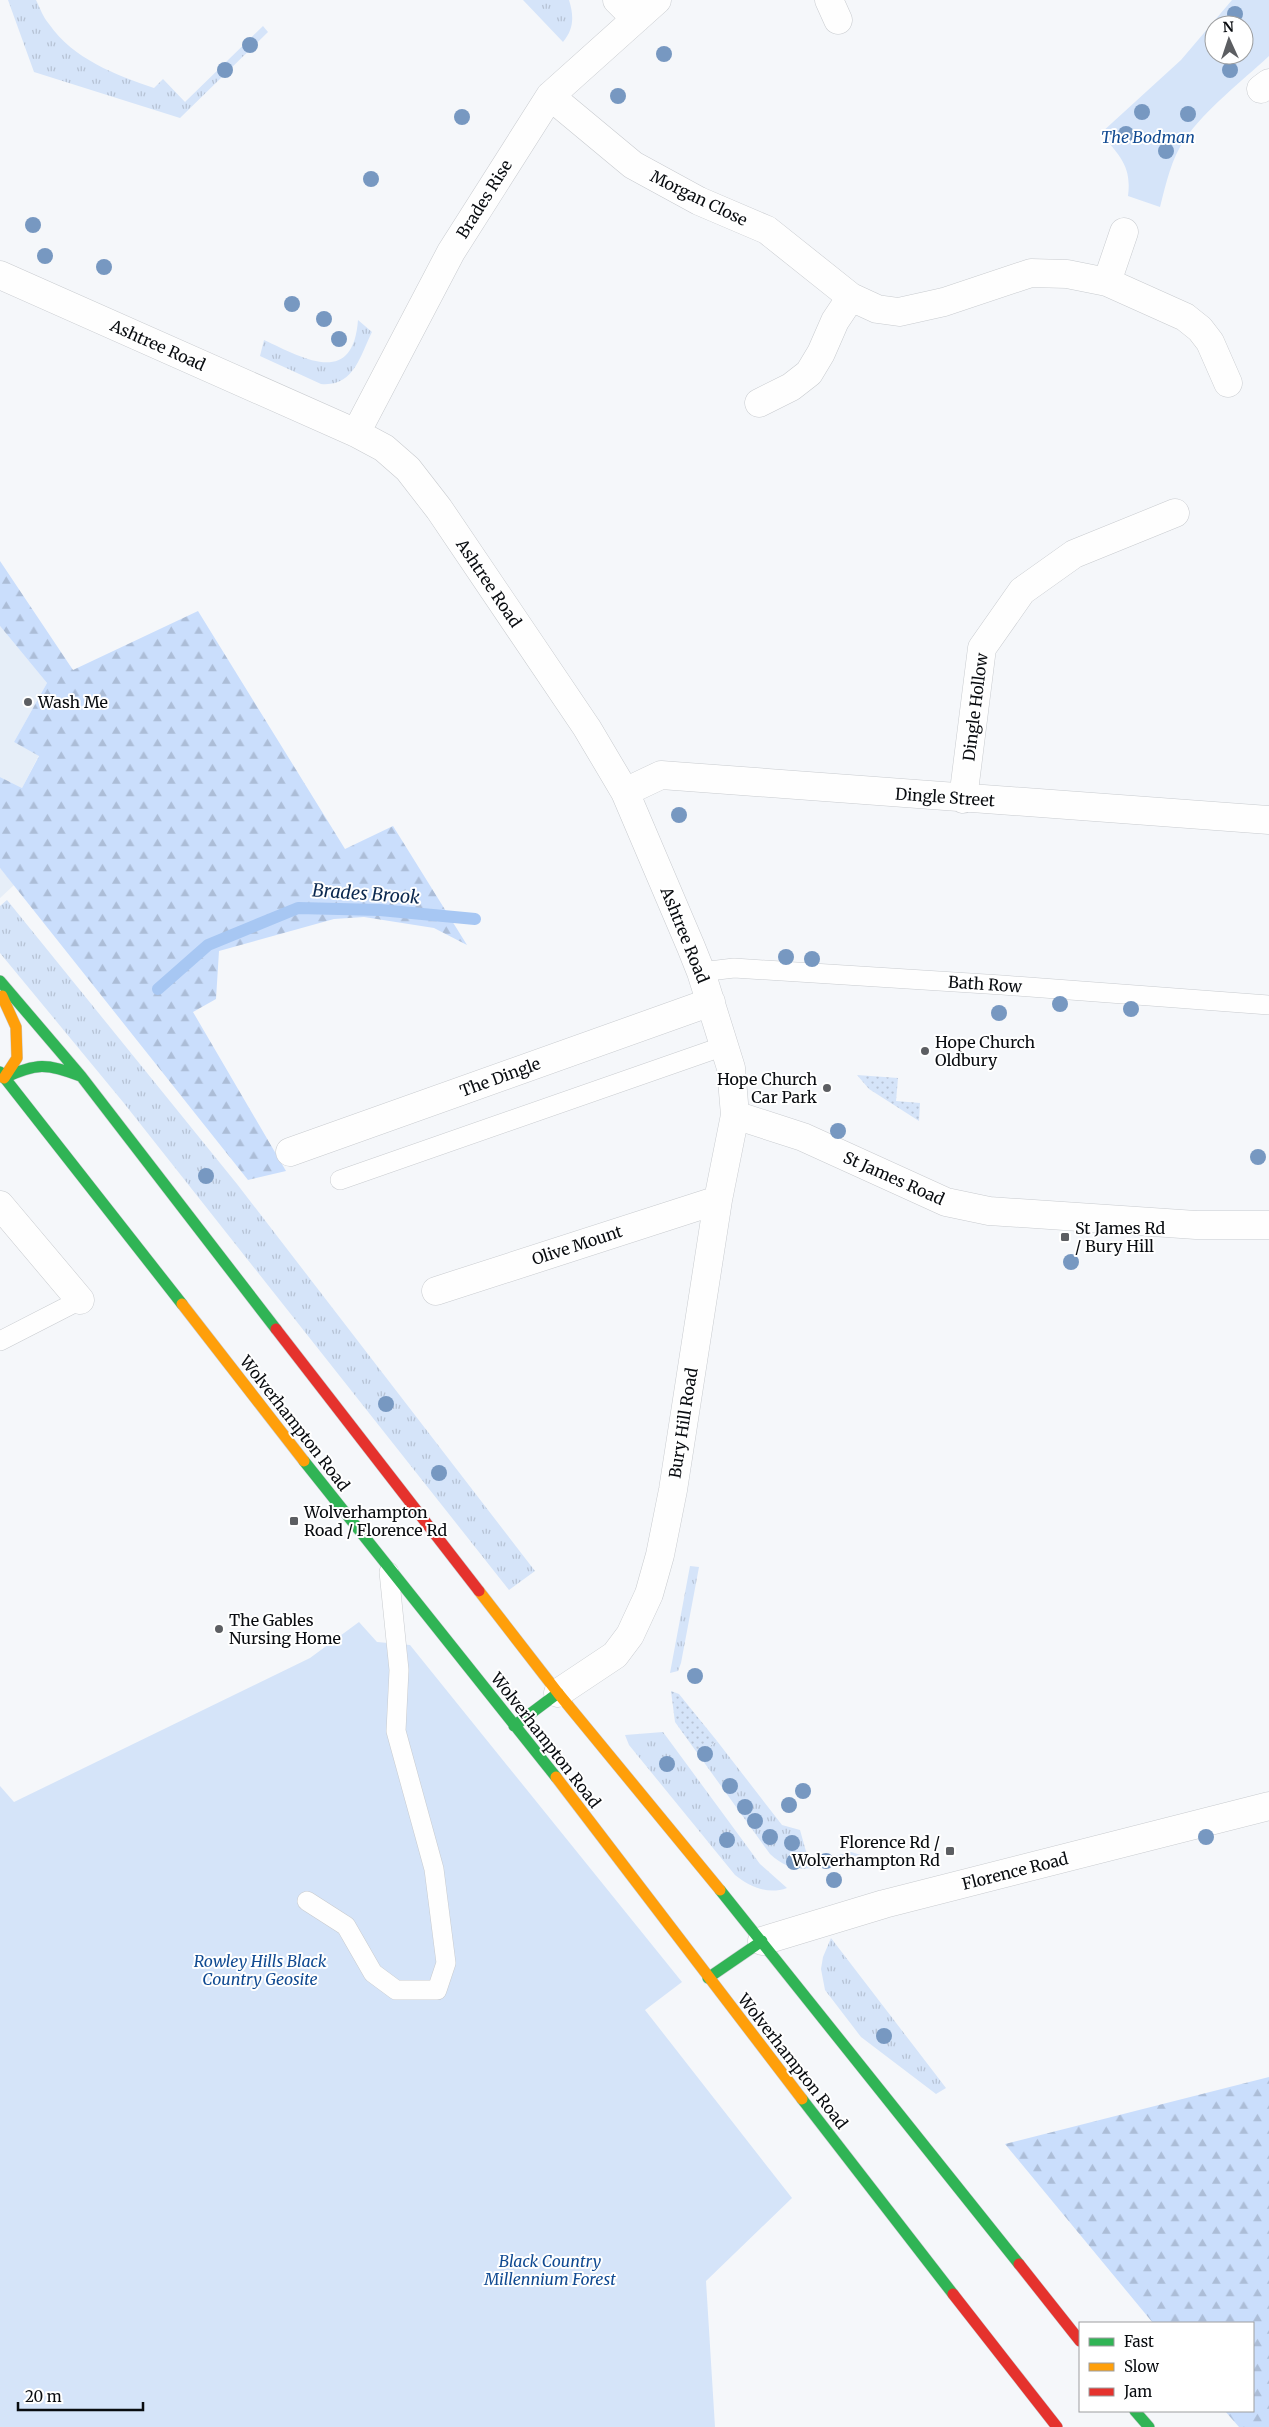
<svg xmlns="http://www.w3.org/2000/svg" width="1269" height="2427" font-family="Merriweather,serif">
  <defs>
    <pattern id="grass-tufts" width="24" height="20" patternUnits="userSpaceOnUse" patternTransform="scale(1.25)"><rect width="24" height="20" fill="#d5e4f9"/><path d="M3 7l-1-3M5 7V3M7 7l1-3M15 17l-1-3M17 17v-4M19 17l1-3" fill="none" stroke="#b6c2d4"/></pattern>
    <pattern id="forest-firs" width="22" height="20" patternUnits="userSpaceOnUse" patternTransform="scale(1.25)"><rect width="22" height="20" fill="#cadefc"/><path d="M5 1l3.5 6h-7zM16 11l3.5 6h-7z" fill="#acbdd7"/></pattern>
    <pattern id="garden-dots" width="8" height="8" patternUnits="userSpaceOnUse" patternTransform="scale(1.25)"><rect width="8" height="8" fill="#d5e4f9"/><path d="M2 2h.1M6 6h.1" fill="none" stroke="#b6c2d4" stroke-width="1.8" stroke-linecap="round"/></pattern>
  </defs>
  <rect width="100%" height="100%" fill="#f5f7fa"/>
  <path fill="#e6eef8" d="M 0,626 L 47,683 L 14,742 L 39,755 L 22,788 L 0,777 Z
    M 0,868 L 14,885 L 0,898 Z"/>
  <path fill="url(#grass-tufts)" d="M 8,0 L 36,0 C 40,8 43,17 49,24 C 73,59 116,75 154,88 L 163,79 L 185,102 L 263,26 L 268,32 L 180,118 L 34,72 Z
    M 523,0 L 569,0 C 574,16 574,29 563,42 Z
    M 358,320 L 372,332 C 360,356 354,387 321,384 L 260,356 L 264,340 C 303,358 353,388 358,320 Z
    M 7,900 L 237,1184 L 535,1571 L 509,1590 L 123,1102 L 0,953 L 0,906 Z
    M 690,1566 L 699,1567 L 681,1663 L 678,1671 L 670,1673 Z
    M 663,1732 L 760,1864 L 787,1888 C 768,1895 750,1887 735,1875 L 629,1745 L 625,1735 Z
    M 717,1741 L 782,1825 L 800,1830 L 809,1862 L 851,1852 L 861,1855 C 829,1864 798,1881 770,1854 L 698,1754 Z
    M 831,1938 L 946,2088 L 936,2094 L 861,2037 L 825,1990 L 821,1969 L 823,1957 Z"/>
  <path fill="url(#forest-firs)" d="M 0,561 L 73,670 L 198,611 L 345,849 L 393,826 L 467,945 L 434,928 L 364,917 L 334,919 L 219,951 L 216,999 L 193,1012 L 286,1171 L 248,1180 L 0,868 L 0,777 L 22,788 L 39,756 L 14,742 L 47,683 L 0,626 Z
    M 1269,2077 L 1269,2427 L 1239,2427 L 1225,2411 L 1253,2411 L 1253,2323 L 1153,2323 L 1005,2144 Z"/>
  <path fill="#d5e4f9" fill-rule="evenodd" d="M 1232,0 L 1269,0 L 1269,56 C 1241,82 1207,108 1185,139 C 1171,159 1166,184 1160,207 L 1128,196 C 1132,165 1119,156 1101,133 L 1181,60 ZM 1214,25 L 1244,25 L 1244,55 L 1214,55 Z
    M 359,1622 L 377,1642 L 410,1645 L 682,1982 L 645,2010 L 792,2198 L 706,2281 L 715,2427 L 0,2427 L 0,1786 L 14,1802 L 310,1658 Z"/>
  <path fill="url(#garden-dots)" d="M 857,1075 L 898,1078 L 896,1101 L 920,1103 L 919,1121 L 869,1089 Z
    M 671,1691 L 679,1694 L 717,1741 L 698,1754 L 675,1722 Z"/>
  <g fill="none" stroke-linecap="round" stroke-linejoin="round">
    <path stroke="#a7c7f3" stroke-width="12" d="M 158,989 L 208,945 L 298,908 L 380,910 L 475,919"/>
    <g stroke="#c8cbcf" stroke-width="20">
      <path id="lane" d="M 701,972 L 734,968 L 1002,985 L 1269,1005
        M 340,1180 L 724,1046
        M 0,1341 L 80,1300
        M 307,1901 L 346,1926 L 373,1973 L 396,1990 L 437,1990 L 446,1963 L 434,1869 L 396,1731 L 399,1670 L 389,1572"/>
    </g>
    <g stroke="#c8cbcf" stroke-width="29">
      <path id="street" d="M 617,0 L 636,19
        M 829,0 L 838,20
        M 1261,89 L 1269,83
        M 550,96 L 633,165 L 699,201 L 767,230 L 851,297 L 877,309 L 899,312 L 944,302 L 1031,273 L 1067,274 L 1107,282 L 1185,317 L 1200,329 L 1210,342 L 1228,383
        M 0,275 L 356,433 L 384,448 L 408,469 L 439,509 L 587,728 L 625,792 L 691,947 L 701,972 L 731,1068 L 735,1115 L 718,1200 L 673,1490 L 660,1555 L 649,1594 L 630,1635 L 615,1655 L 558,1693
        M 1107,282 L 1124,232
        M 759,403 L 791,387 L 809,373 L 821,353 L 835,321 L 851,297
        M 356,433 L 451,252 L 550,96 L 657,0
        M 625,792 L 661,775 L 1269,820
        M 963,799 L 982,648 L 1022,591 L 1074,554 L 1175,513
        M 735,1115 L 803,1137 L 946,1202 L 989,1211 L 1196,1225 L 1269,1225
        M 290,1152 L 711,1002
        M 0,1205 L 80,1300
        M 436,1291 L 718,1200
        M 762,1941 L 884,1904 L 1269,1806"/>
    </g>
    <g stroke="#c8cbcf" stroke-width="12">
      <path id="fast" d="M 0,981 L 81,1076 L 276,1329
        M 0,1072 L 182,1304
        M 4,1078 C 36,1063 47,1063 80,1076
        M 304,1461 L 556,1777
        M 514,1726 L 558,1693
        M 720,1890 L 1019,2264
        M 708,1978 L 762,1941
        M 802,2099 L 953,2294
        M 1135,2411 L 1149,2427"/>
    </g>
    <g stroke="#c8cbcf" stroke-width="12">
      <path id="slow" d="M 2,996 L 16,1027 L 17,1058 L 4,1078
        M 182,1304 L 304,1461
        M 479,1591 L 558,1693 L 720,1890
        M 556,1777 L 802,2099"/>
    </g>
    <g stroke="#c8cbcf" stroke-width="12">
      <path id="jam" d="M 276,1329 L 479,1591
        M 1019,2264 L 1080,2341
        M 953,2294 L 1057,2427"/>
    </g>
    <use href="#lane" stroke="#fefefe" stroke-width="19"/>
    <use href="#street" stroke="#fefefe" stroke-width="28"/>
    <use href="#fast" stroke="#30b455" stroke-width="11"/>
    <use href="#slow" stroke="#ff9f0a" stroke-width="11"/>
    <use href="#jam" stroke="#e5322d" stroke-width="11"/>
  </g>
  <g fill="#7798c1">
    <circle cx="1235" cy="14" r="8"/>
    <circle cx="250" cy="45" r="8"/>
    <circle cx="664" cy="54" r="8"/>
    <circle cx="225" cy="70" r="8"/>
    <circle cx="1230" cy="70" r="8"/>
    <circle cx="618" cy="96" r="8"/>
    <circle cx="1142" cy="112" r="8"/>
    <circle cx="1188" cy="114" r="8"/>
    <circle cx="462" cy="117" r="8"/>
    <circle cx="1126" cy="134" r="8"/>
    <circle cx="1166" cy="151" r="8"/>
    <circle cx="371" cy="179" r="8"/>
    <circle cx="33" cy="225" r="8"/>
    <circle cx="45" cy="256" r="8"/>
    <circle cx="104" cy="267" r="8"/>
    <circle cx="292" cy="304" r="8"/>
    <circle cx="324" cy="319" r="8"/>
    <circle cx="339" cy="339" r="8"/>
    <circle cx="679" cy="815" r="8"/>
    <circle cx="786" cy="957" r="8"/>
    <circle cx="812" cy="959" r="8"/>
    <circle cx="1060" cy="1004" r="8"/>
    <circle cx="1131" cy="1009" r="8"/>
    <circle cx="999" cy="1013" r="8"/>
    <circle cx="838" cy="1131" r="8"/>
    <circle cx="1258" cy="1157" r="8"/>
    <circle cx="206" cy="1176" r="8"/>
    <circle cx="1071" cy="1262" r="8"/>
    <circle cx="386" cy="1404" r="8"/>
    <circle cx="439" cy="1473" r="8"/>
    <circle cx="695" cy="1676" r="8"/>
    <circle cx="705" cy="1754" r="8"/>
    <circle cx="667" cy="1764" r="8"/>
    <circle cx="730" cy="1786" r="8"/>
    <circle cx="803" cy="1791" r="8"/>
    <circle cx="789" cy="1805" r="8"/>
    <circle cx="745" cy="1807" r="8"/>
    <circle cx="755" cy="1821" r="8"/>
    <circle cx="770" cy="1837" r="8"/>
    <circle cx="1206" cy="1837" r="8"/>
    <circle cx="727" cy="1840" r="8"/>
    <circle cx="792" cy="1843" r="8"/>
    <circle cx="826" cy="1861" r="8"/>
    <circle cx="794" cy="1862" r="8"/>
    <circle cx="834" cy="1880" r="8"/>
    <circle cx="884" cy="2036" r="8"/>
  </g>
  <g fill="#5c5e62" stroke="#fff" stroke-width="2">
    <circle cx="28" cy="702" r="5"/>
    <circle cx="925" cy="1051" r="5"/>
    <circle cx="827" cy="1088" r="5"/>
    <rect x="1060" y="1232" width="10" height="10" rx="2.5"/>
    <rect x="289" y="1516" width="10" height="10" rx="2.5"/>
    <circle cx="219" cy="1629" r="5"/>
    <rect x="945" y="1846" width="10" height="10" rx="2.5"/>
  </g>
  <g text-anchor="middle" stroke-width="4" stroke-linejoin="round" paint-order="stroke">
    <g font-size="16" font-style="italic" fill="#104a92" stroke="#fff">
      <text x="1148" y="143">The Bodman</text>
      <text x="260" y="1967">Rowley Hills Black<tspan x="260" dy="18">Country Geosite</tspan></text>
      <text x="550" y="2267">Black Country<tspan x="550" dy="18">Millennium Forest</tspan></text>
    </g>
    <g font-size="16" fill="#090c10" stroke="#fff">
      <text transform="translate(699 198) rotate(26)" y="6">Morgan Close</text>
      <text transform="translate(484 199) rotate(-58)" y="6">Brades Rise</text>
      <text transform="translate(158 345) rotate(24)" y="6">Ashtree Road</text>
      <text transform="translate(489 583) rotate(56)" y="6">Ashtree Road</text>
      <text transform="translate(975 707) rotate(-83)" y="6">Dingle Hollow</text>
      <text transform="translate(945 797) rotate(4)" y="6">Dingle Street</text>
      <text transform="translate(685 935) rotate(68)" y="6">Ashtree Road</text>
      <text transform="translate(985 984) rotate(4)" y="6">Bath Row</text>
      <text transform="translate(500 1077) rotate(-20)" y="6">The Dingle</text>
      <text transform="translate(894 1178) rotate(24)" y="6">St James Road</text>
      <text transform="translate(577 1245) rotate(-18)" y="6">Olive Mount</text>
      <text transform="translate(295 1423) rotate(52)" y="6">Wolverhampton Road</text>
      <text transform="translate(683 1423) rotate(-81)" y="6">Bury Hill Road</text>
      <text transform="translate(546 1740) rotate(52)" y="6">Wolverhampton Road</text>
      <text transform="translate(1015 1871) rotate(-14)" y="6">Florence Road</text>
      <text transform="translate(793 2061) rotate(52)" y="6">Wolverhampton Road</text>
    </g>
    <g font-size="16" fill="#090c10" stroke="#fff" text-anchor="start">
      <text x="38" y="708">Wash Me</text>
      <text x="935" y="1048">Hope Church<tspan x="935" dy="18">Oldbury</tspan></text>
      <text x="817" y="1085" text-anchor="end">Hope Church<tspan x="817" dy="18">Car Park</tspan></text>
      <text x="1075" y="1234">St James Rd<tspan x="1075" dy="18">/ Bury Hill</tspan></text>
      <text x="304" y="1518">Wolverhampton<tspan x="304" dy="18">Road / Florence Rd</tspan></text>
      <text x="229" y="1626">The Gables<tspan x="229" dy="18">Nursing Home</tspan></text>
      <text x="940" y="1848" text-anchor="end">Florence Rd /<tspan x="940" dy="18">Wolverhampton Rd</tspan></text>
    </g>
    <g font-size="18" font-style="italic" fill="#0b284f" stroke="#fff">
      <text transform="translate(366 894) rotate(4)" y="6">Brades Brook</text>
    </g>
  </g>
  <rect x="1079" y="2322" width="175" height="90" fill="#ffffff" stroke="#9d9e9f"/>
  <rect x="1089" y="2338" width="25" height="8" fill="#30b455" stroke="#9d9e9f"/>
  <text x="1124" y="2347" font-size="15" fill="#090c10">Fast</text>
  <rect x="1089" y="2363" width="25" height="8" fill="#ff9f0a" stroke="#9d9e9f"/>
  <text x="1124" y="2372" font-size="15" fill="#090c10">Slow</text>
  <rect x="1089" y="2388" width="25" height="8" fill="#e5322d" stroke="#9d9e9f"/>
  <text x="1124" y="2397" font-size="15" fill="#090c10">Jam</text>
  <g transform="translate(1229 40) rotate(357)"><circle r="24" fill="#ffffff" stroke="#9d9e9f"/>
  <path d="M0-4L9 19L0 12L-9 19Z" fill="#5c5e62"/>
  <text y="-8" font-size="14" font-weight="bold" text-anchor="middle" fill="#090c10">N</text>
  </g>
  <path d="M18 2402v8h125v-8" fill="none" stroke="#090c10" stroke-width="2.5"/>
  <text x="25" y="2402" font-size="15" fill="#090c10" stroke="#ffffff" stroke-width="4" paint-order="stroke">20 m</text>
</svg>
